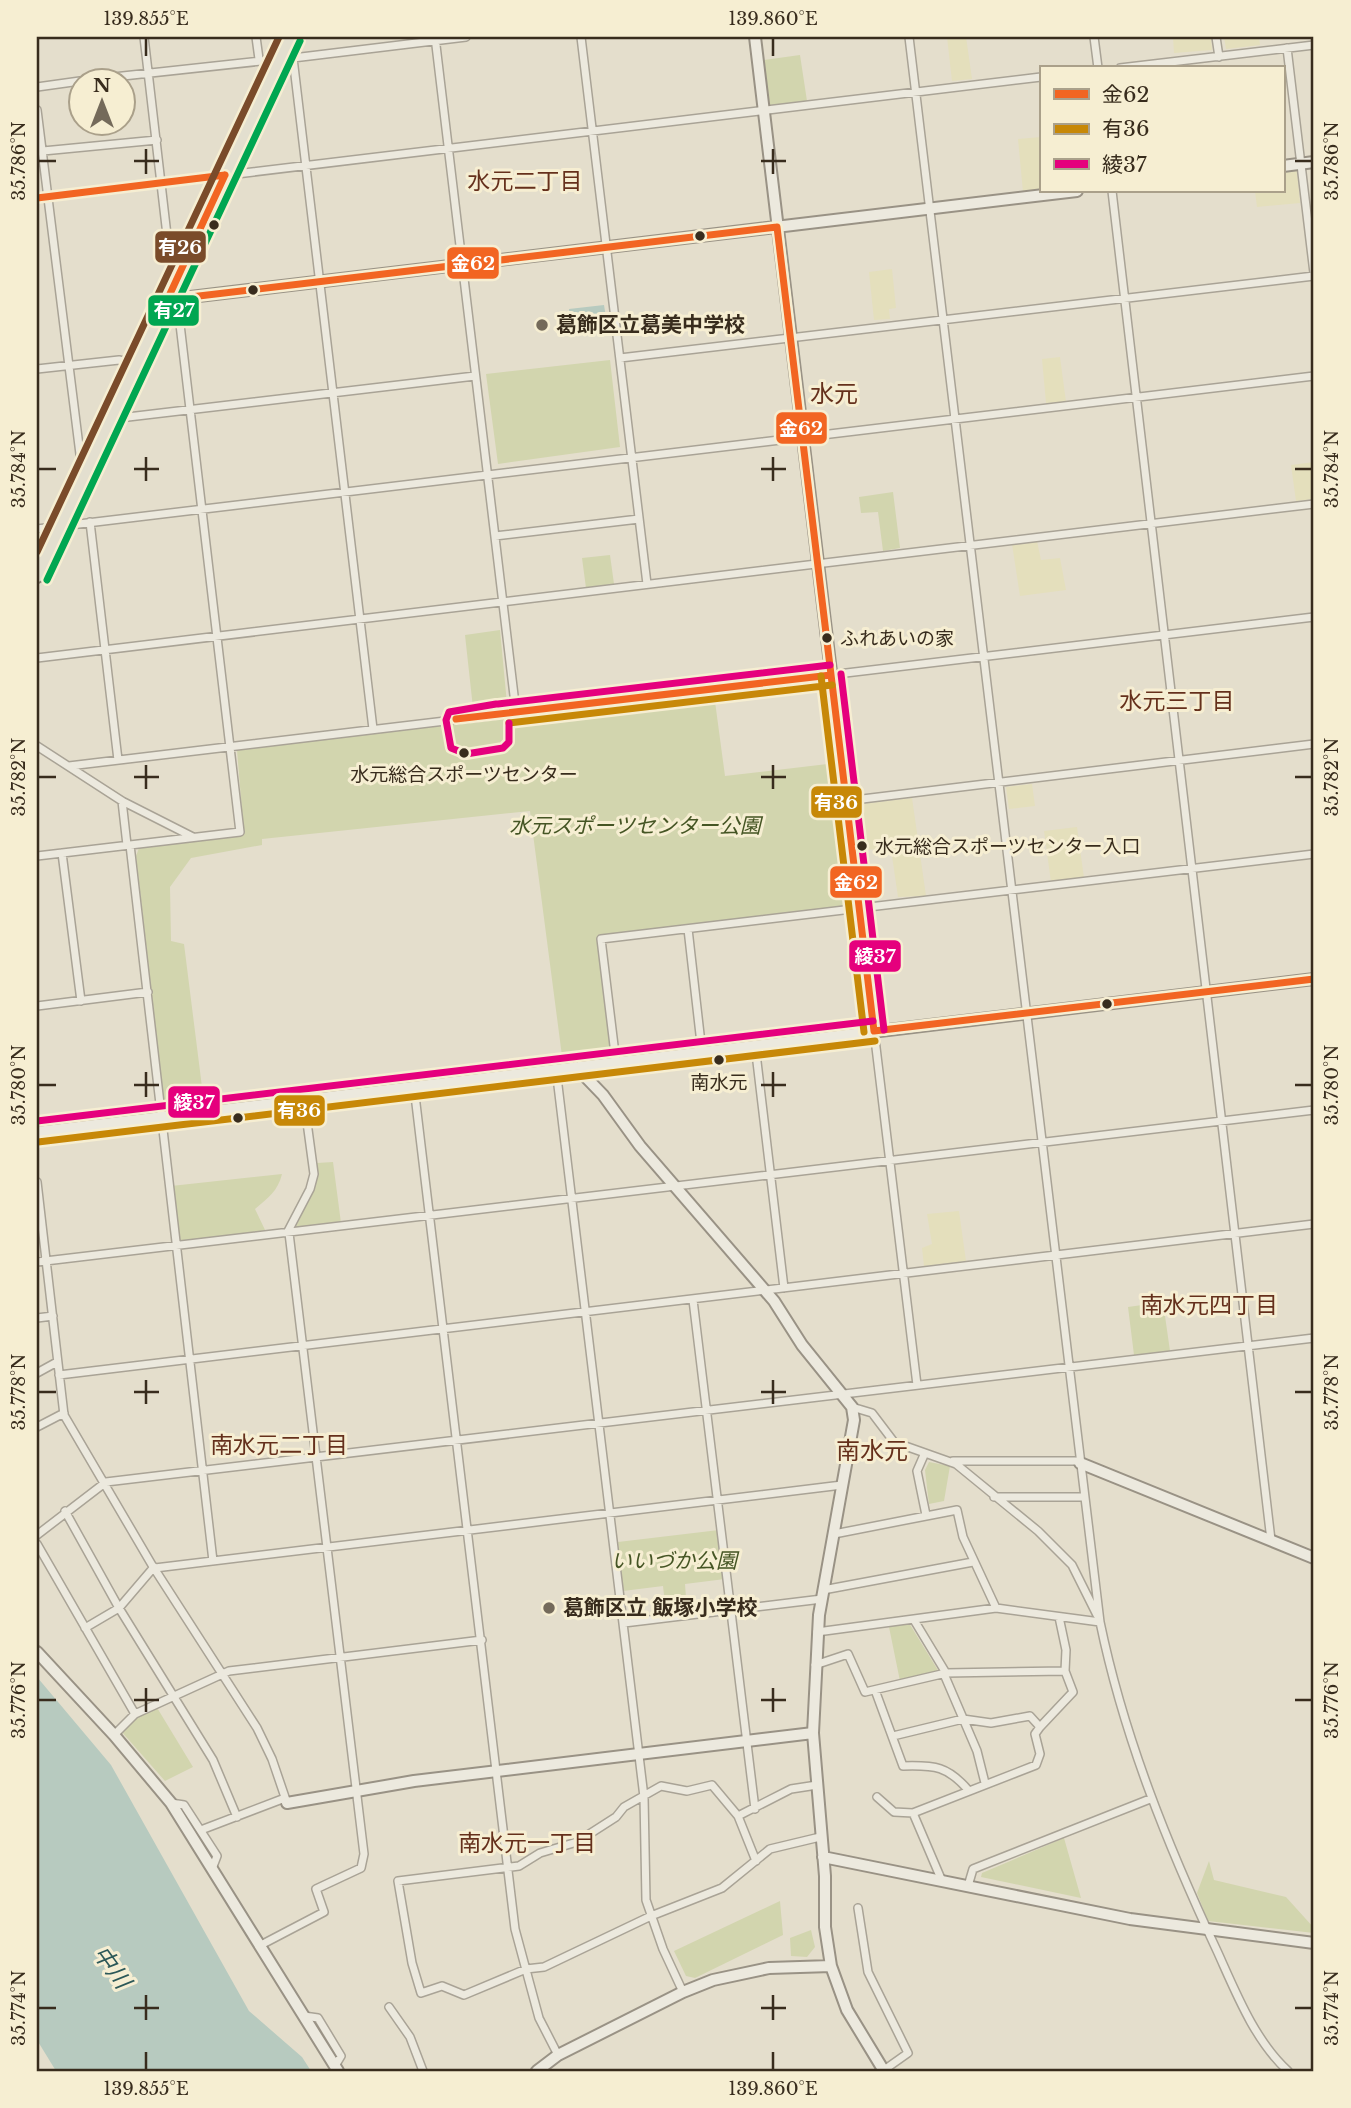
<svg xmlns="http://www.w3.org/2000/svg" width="1351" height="2108" font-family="'Libre Baskerville','Noto Sans JP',serif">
  <rect width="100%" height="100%" fill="#e4decc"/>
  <path fill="#e4dfbc" d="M 947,37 L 966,37 L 972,79 L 952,81 Z
    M 1173,37 L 1211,37 L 1212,50 L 1174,53 Z
    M 1224,37 L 1259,37 L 1260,45 L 1226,49 Z
    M 1041,137 L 1041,189 L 1023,192 L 1018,139 Z
    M 1297,170 L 1300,203 L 1257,207 L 1255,191 L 1283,191 L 1283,172 Z
    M 892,269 L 896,308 L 889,309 L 890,319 L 874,320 L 869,272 Z
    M 1060,357 L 1066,402 L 1046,403 L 1042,359 Z
    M 1314,462 L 1314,499 L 1296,501 L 1291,465 Z
    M 1037,541 L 1041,560 L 1060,558 L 1066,590 L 1020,596 L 1012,544 Z
    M 1032,784 L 1035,806 L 1009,809 L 1006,787 Z
    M 912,798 L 926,896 L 898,897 L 891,849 L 858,850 L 853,805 Z
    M 1077,827 L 1084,878 L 1051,882 L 1044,831 Z
    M 959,1211 L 966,1261 L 924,1266 L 922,1248 L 932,1244 L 927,1214 Z"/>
  <path fill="#d2d5ae" d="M 800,55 L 807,101 L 770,106 L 764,60 Z
    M 610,360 L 620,447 L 498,464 L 486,374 Z
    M 893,492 L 900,548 L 883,551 L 878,512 L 861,513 L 859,497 Z
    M 610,555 L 614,584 L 586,588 L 582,558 Z
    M 500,630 L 507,704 L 473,708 L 465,635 Z
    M 714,694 L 725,776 L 836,763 L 851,905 L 597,936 L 610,1050 L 562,1056 L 530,811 L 262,839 L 262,845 L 191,858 L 170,887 L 171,941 L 184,944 L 203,1095 L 164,1102 L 136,856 L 139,848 L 244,835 L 237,750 Z
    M 333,1162 L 341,1223 L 295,1229 L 314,1187 L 317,1163 Z
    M 282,1174 C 278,1191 268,1198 255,1209 L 266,1232 L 177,1243 L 171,1186 Z
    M 1163,1302 L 1170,1351 L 1134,1355 L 1128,1307 Z
    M 929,1462 L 950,1466 L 944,1501 L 929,1504 L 925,1470 Z
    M 719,1530 L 725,1579 L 685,1584 L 687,1612 L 666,1613 L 663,1586 L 623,1591 L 618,1542 Z
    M 909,1623 L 939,1672 L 900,1681 L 889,1627 Z
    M 156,1706 L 193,1767 L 165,1781 L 121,1731 L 136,1716 Z
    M 1064,1838 L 1081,1898 L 981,1877 L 982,1873 Z
    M 1209,1861 L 1214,1880 L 1286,1897 L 1314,1928 L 1314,1933 L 1208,1921 L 1197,1893 Z
    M 780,1901 L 783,1935 L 695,1978 L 686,1976 L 674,1951 Z
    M 811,1930 L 815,1947 L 807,1957 L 791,1956 L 790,1938 Z"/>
  <path fill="#b7cabf" d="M 604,305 L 607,324 L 571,328 L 569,309 Z
    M 37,1677 L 111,1765 L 249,2011 L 302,2057 L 311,2071 L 56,2071 L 37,2040 Z"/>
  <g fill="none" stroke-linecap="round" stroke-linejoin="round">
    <g stroke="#a9a396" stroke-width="10">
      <path id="street" d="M 144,37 L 170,261 L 176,280
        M 256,37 L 259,59
        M 435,37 L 516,712
        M 581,37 L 647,584
        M 909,37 L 1100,1622 C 1124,1738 1168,1846 1218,1953 C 1236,1993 1255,2041 1288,2071
        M 1094,37 L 1098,68
        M 1216,37 L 1219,57
        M 1287,48 L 1314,273
        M 282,54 L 293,58 L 373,729
        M 293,58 L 466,37
        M 1120,68 L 1314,45
        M 86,80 L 280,59
        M 37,87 L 80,81
        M 37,110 L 81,462 L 89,468
        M 43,151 L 157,140
        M 1112,191 L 1271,1540
        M 37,198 L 1041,77
        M 620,358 L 1314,276
        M 37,369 L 119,360 L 137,364
        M 111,419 L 475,376
        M 90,522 L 118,760
        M 37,529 L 1314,376
        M 495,536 L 639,519
        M 37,658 L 1314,504
        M 37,746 L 122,801 L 193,837
        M 69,766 L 1314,617
        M 122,801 L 127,845
        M 846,801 L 1314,744
        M 130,845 L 213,1561
        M 62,853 L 81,1001
        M 37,856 L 240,832 L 177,299
        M 688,929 L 702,1052
        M 37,1006 L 148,992
        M 874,1031 L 917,1385
        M 755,1045 L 784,1288
        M 616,1062 L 601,939 L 1314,854
        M 556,1069 L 644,1797 L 646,1900 L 663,1949 L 683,1992
        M 414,1087 L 515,1929 L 539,2018 L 558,2055
        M 37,1182 L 64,1415 L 152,1565 L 257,1728 L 272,1759 L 287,1803
        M 287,1233 L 310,1189 L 314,1174 L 304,1100
        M 37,1262 L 1314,1110
        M 693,1300 L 755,1809
        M 37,1318 L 53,1316
        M 37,1373 L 57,1362
        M 59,1375 L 1314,1224
        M 852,1407 L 872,1413 L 894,1442 L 956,1464 L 1038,1531 L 1072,1565 L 1097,1615
        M 37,1427 L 64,1413
        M 924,1455 L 917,1471 L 926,1515
        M 953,1461 L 1080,1461
        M 994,1497 L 1084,1497
        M 65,1511 L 119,1608 L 213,1760 L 237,1817
        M 834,1534 L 957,1510 L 963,1537 L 996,1608
        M 37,1535 L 106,1482 L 1314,1338
        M 37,1544 L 135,1714
        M 155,1568 L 842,1485
        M 823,1590 L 973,1562
        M 914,1620 L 946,1673
        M 624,1623 L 822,1599
        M 85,1628 L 119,1608 L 154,1567
        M 817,1632 L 996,1608 L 1100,1622
        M 815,1665 L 848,1654 L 865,1692 L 946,1673 L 1065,1671 L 1066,1650 L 1059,1617
        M 944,1674 L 977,1751 L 985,1783
        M 875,1690 L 903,1766 C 935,1765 948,1766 969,1791
        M 114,1735 L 135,1714 L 229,1671 L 482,1640
        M 893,1736 L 963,1719 L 991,1723 L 1030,1716 L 1040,1727 L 1073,1692 L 1065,1671
        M 877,1797 L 894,1812 L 913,1813 L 1036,1765 L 1040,1754 L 1035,1734 L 1040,1727
        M 171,1803 L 184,1805 L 217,1856 L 212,1869
        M 913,1813 L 942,1881
        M 738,1816 L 791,1789 L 817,1785
        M 201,1830 L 285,1798
        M 756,1861 L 738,1816 L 712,1785 L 687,1791 L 661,1786 L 624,1807 L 616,1817 L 577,1842 L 540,1853 L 519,1866 L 398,1881 L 412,1963 L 421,1993 L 442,1986 L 464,1995 L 526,1969 L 544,1967 L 651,1916 L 722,1888 L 770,1849 L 820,1837
        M 968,1886 L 973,1869 L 1150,1799
        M 858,1908 L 868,1972 L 908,2053 L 884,2070
        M 259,1946 L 324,1912 L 316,1889 L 361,1868 L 364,1854 L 289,1233
        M 389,2007 L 410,2037 L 423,2071
        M 304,2016 L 318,2018 L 341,2056 L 335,2066"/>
    </g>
    <g stroke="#999285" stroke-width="14">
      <path id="secondary" d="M 755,37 L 874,1031
        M 1283,166 L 1314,162
        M 169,296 L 182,298 L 1077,191
        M 576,1067 L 603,1095 L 640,1146 L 774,1301 L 802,1345 L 852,1407 L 854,1420 L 819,1615 L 813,1733 L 825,1876 L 825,1927 L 831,1966 L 847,2010 L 884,2071
        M 37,1132 L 1314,979
        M 1080,1463 L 1314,1558
        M 37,1652 L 114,1735 L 171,1803 L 338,2071
        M 287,1803 L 414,1781 L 813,1733
        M 823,1857 L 1130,1919 L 1314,1943
        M 537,2071 L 558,2055 L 683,1992 L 713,1980 L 769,1968 L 831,1966"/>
    </g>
    <g stroke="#8f887c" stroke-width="16">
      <path id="primary" d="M 37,576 L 290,37"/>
    </g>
    <use href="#street" stroke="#ece9de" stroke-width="7"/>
    <use href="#secondary" stroke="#ece9de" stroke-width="10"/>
    <use href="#primary" stroke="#e3dfcf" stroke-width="12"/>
    <g stroke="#f6eed2" stroke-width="12">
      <path id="bus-1" d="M 37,198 L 225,175
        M 777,227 L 874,1031
        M 169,296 L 182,298 L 777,227
        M 169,296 L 225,175
        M 456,719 L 831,675
        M 874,1031 L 1314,979"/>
    </g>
    <g stroke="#f6eed2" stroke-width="12">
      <path id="bus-2" d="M 821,676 L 864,1032
        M 509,723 L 832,685
        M 38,1142 L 875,1041"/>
    </g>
    <g stroke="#f6eed2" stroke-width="12">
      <path id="bus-3" d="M 841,674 L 884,1030
        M 496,704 L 449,712 L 446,720 L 451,748 L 466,754 L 503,748 L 509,742 L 509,723
        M 498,704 L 830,665
        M 37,1121 L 873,1021"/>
    </g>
    <g stroke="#f6eed2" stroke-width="12">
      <path id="bus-4" d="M 47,580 L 300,41"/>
    </g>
    <g stroke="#f6eed2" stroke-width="12">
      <path id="bus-5" d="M 37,552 L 279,37"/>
    </g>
    <use href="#bus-1" stroke="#f26522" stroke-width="7"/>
    <use href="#bus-2" stroke="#c78807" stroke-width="7"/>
    <use href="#bus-3" stroke="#e5007d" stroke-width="7"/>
    <use href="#bus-4" stroke="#00a651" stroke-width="7"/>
    <use href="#bus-5" stroke="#7a4b2a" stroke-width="7"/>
  </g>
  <path fill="none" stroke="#382c1d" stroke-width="2.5" d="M 146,38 L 146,56M 773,38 L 773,56M 146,149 L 146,174M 773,149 L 773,174M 38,161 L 56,161M 134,161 L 159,161M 761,161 L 786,161M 1295,161 L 1312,161M 146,457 L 146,481M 773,457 L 773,481M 38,469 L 56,469M 134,469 L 159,469M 761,469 L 786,469M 1295,469 L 1312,469M 146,765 L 146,789M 773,765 L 773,789M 38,777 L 56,777M 134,777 L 159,777M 761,777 L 786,777M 1295,777 L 1312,777M 146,1072 L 146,1097M 773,1072 L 773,1097M 38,1085 L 56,1085M 134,1085 L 159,1085M 761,1085 L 786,1085M 1295,1085 L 1312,1085M 146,1380 L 146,1404M 773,1380 L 773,1404M 38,1392 L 56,1392M 134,1392 L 159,1392M 761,1392 L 786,1392M 1295,1392 L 1312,1392M 146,1688 L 146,1712M 773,1688 L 773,1712M 38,1700 L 56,1700M 134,1700 L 159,1700M 761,1700 L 786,1700M 1295,1700 L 1312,1700M 146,1995 L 146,2020M 773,1995 L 773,2020M 38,2008 L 56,2008M 134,2008 L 159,2008M 761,2008 L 786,2008M 1295,2008 L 1312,2008M 146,2052 L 146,2070M 773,2052 L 773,2070"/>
  <g fill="#382c1d" stroke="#f6eed2" stroke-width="2.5">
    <circle cx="214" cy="225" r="6"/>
    <circle cx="700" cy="236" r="6"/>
    <circle cx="253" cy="290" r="6"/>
    <circle cx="827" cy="638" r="6"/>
    <circle cx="464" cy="753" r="6"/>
    <circle cx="862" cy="846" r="6"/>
    <circle cx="1107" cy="1004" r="6"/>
    <circle cx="719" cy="1060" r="6"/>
    <circle cx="238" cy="1118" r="6"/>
  </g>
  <g fill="#746a5a" stroke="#f6eed2" stroke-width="2.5">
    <circle cx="542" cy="325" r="7"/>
    <circle cx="549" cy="1608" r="7"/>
  </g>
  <g text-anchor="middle" stroke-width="6" stroke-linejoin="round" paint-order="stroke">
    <g font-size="19" fill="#382c1d" stroke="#f6eed2" text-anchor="start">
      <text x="840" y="645">ふれあいの家</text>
      <text x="464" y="781" text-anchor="middle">水元総合スポーツセンター</text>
      <text x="875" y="853">水元総合スポーツセンター入口</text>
      <text x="719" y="1089" text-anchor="middle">南水元</text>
    </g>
    <g font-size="21" font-weight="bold" fill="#382c1d" stroke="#f6eed2" text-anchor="start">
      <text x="556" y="332">葛飾区立葛美中学校</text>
      <text x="563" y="1615">葛飾区立 飯塚小学校</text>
    </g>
    <g font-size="21" font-style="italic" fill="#455524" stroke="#f6eed2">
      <text x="635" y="833">水元スポーツセンター公園</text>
      <text x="674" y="1568">いいづか公園</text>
    </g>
    <g font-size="23" fill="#65301c" stroke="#f6eed2">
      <text x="525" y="189">水元二丁目</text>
      <text x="1177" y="709">水元三丁目</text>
      <text x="1209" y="1313">南水元四丁目</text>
      <text x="279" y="1453">南水元二丁目</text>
      <text x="527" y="1851">南水元一丁目</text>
    </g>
    <g font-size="23" font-style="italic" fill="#2c5858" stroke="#f6eed2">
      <text transform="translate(112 1967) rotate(54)" y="8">中川</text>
    </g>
    <g font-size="24" fill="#65301c" stroke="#f6eed2">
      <text x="834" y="402">水元</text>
      <text x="872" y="1459">南水元</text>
    </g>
  </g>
  <g stroke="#f6eed2" stroke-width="2.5">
    <rect x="154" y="230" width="53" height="34" rx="7" fill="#7a4b2a"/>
    <rect x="446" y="246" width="54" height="34" rx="7" fill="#f26522"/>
    <rect x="147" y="294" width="53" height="33" rx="7" fill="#00a651"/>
    <rect x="775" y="411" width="53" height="34" rx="7" fill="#f26522"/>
    <rect x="810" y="785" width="53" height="34" rx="7" fill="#c78807"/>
    <rect x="829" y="865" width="54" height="34" rx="7" fill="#f26522"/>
    <rect x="848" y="939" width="54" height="34" rx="7" fill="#e5007d"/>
    <rect x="167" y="1085" width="54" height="34" rx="7" fill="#e5007d"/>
    <rect x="273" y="1094" width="53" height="33" rx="7" fill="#c78807"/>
  </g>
  <g font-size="19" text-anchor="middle" font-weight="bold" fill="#fff">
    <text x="180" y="254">有26</text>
    <text x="473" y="270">金62</text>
    <text x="174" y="317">有27</text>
    <text x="801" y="435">金62</text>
    <text x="836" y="809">有36</text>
    <text x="856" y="889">金62</text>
    <text x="875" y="963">綾37</text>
    <text x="194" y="1109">綾37</text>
    <text x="299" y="1117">有36</text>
  </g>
  <rect width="1351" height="2108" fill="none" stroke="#f6eed2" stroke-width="77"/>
  <rect x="1040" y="66" width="245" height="126" fill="#f6eed2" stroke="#aaa08a" stroke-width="2"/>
  <rect x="1054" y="89" width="35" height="10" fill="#f26522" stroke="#aaa08a" stroke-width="2"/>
  <text x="1102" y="102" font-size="21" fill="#382c1d">金62</text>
  <rect x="1054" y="124" width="35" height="10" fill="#c78807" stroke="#aaa08a" stroke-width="2"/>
  <text x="1102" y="136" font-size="21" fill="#382c1d">有36</text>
  <rect x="1054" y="159" width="35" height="10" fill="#e5007d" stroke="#aaa08a" stroke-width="2"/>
  <text x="1102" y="172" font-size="21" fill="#382c1d">綾37</text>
  <g transform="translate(102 102)"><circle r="33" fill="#f6eed2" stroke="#aaa08a" stroke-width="2"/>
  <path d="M0-5L12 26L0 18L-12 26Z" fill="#746a5a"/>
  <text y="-10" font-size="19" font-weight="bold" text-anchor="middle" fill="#382c1d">N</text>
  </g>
  <rect x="38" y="38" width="1274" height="2032" fill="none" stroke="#382c1d" stroke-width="2.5"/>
  <g font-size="18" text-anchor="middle" fill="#382c1d">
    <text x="146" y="25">139.855°E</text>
    <text x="773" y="25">139.860°E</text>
    <text transform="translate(19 161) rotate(-90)" y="6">35.786°N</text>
    <text transform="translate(1332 161) rotate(-90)" y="6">35.786°N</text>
    <text transform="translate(19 469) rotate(-90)" y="6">35.784°N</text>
    <text transform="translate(1332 469) rotate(-90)" y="6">35.784°N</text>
    <text transform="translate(19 777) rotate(-90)" y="6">35.782°N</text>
    <text transform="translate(1332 777) rotate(-90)" y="6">35.782°N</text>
    <text transform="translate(19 1085) rotate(-90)" y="6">35.780°N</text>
    <text transform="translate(1332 1085) rotate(-90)" y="6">35.780°N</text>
    <text transform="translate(19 1392) rotate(-90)" y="6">35.778°N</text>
    <text transform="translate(1332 1392) rotate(-90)" y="6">35.778°N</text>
    <text transform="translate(19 1700) rotate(-90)" y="6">35.776°N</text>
    <text transform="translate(1332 1700) rotate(-90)" y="6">35.776°N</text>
    <text transform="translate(19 2008) rotate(-90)" y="6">35.774°N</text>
    <text transform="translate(1332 2008) rotate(-90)" y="6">35.774°N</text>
    <text x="146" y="2095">139.855°E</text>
    <text x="773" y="2095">139.860°E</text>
  </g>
</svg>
